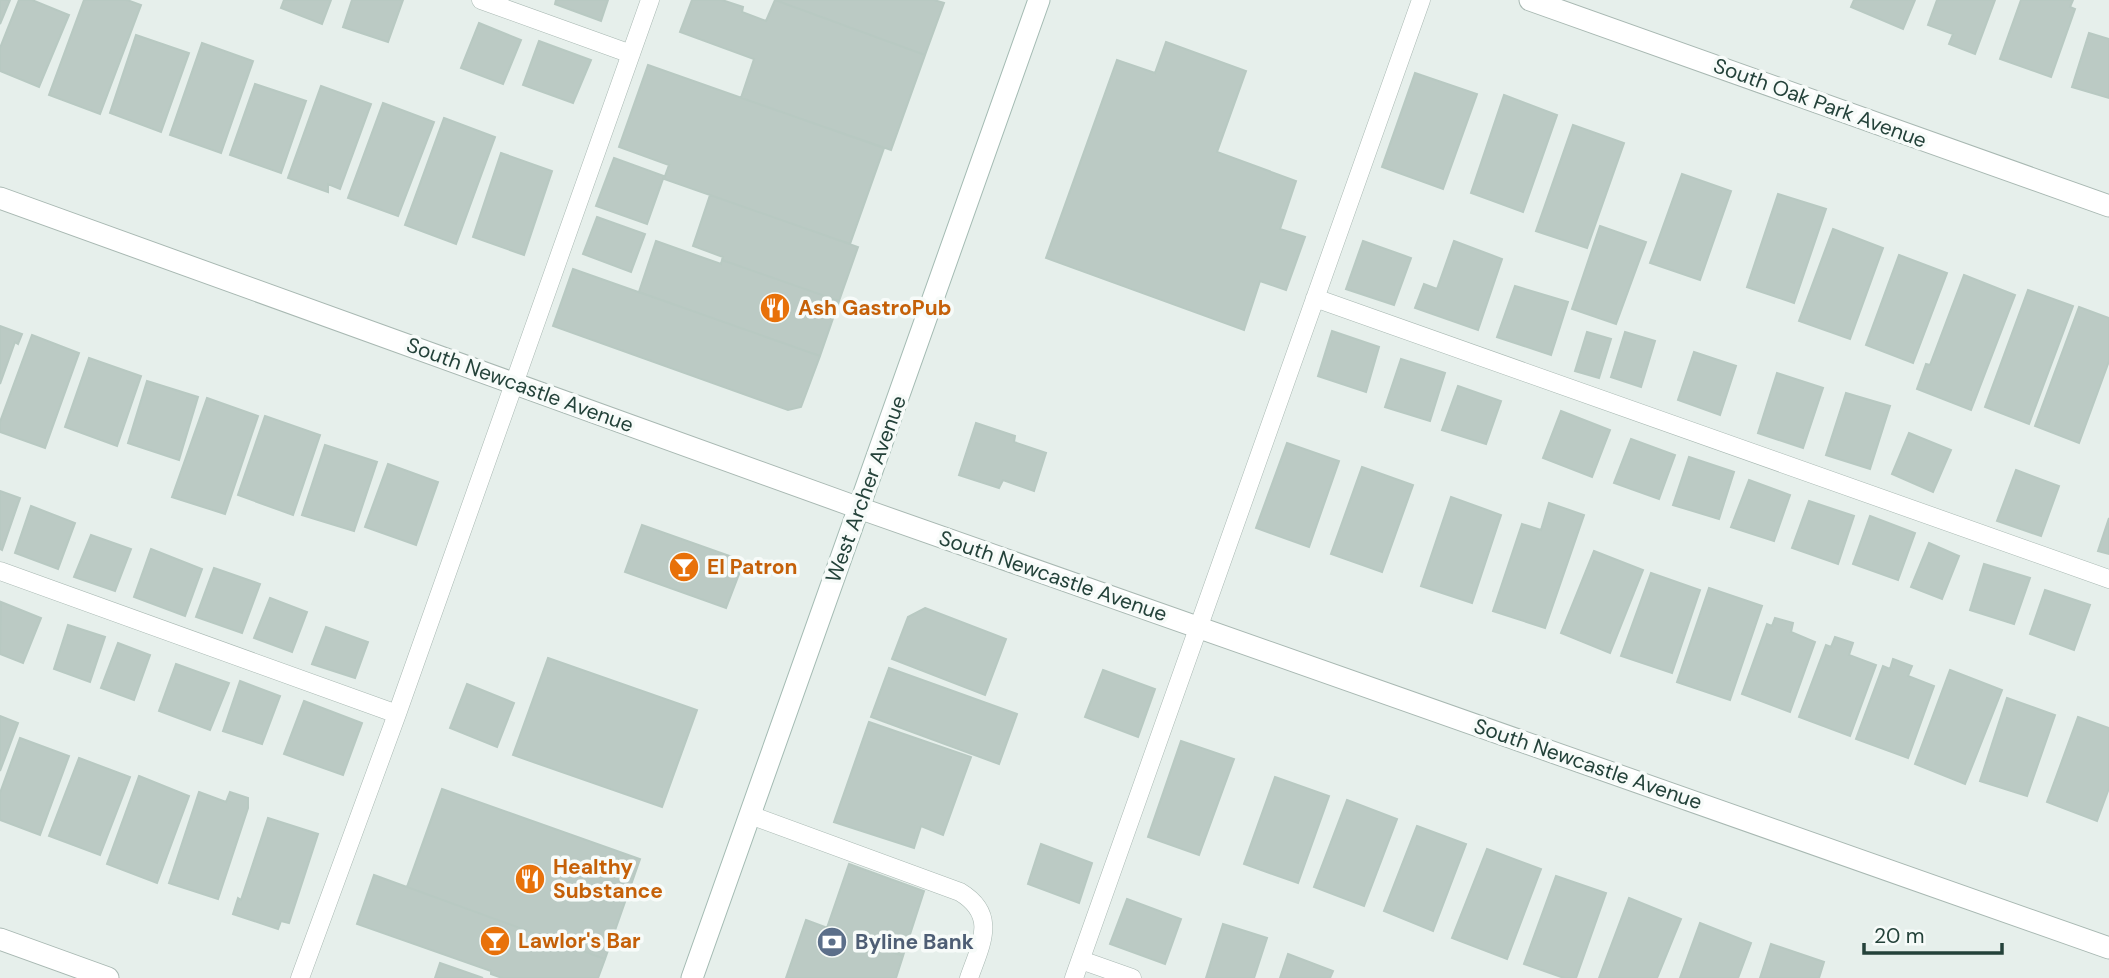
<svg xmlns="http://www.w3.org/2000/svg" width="2109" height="978" font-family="'DM Sans',sans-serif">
  <rect width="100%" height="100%" fill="#e6efeb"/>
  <path fill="#bbcac4" stroke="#b8c9c2" stroke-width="2" d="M 0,0 L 10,0 L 0,24 Z
    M 19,0 L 32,0 L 69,15 L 39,87 L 0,71 L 0,48 Z
    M 84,0 L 127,0 L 141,5 L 100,114 L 49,95 Z
    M 284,0 L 331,0 L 322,24 L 281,8 Z
    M 352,0 L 403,0 L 388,42 L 343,27 Z
    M 556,0 L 608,0 L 601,21 L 555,4 Z
    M 692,0 L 722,0 L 743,7 L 742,12 L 766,21 L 775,0 L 925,55 L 891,150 L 741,98 L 754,59 L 680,32 Z
    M 775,0 L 934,0 L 944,3 L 925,55 Z
    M 1854,0 L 1915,0 L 1903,29 L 1851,7 Z
    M 1937,0 L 1995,0 L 1975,54 L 1949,44 L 1953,34 L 1928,25 Z
    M 2021,0 L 2073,0 L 2070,7 L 2075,9 L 2051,77 L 2000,59 Z
    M 479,23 L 521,40 L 503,84 L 461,68 Z
    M 2089,33 L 2109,39 L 2109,98 L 2072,87 Z
    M 136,35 L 189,53 L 161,132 L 110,113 Z
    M 539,41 L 591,60 L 573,103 L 523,85 Z
    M 1166,42 L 1246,71 L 1217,152 L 1296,181 L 1280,229 L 1305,237 L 1286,290 L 1260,281 L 1244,330 L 1046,258 L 1117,60 L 1155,73 Z
    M 202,43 L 253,61 L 221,153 L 170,135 Z
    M 648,65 L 884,148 L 850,244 L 664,179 L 669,165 L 619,147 Z
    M 1415,73 L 1477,94 L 1443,189 L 1382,167 Z
    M 255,84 L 306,101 L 281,173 L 230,155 Z
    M 321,86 L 371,104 L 340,189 L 328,184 L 328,192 L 288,178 Z
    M 1504,95 L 1557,115 L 1523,212 L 1471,193 Z
    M 383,103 L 434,122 L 398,216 L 348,198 Z
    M 444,118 L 495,137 L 456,244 L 405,225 Z
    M 1573,125 L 1624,143 L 1587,248 L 1536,231 Z
    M 501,153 L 552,171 L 524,255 L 473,237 Z
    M 614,158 L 664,176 L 647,224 L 596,206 Z
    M 1682,174 L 1731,191 L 1700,280 L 1650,263 Z
    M 1778,194 L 1826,209 L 1794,303 L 1747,287 Z
    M 710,195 L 858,247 L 839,301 L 722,260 L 723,257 L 693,246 Z
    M 597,217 L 645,234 L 631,272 L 583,254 Z
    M 1600,226 L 1646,242 L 1616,324 L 1572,309 Z
    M 1833,229 L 1883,248 L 1850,339 L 1799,321 Z
    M 656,241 L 721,264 L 722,260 L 839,301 L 820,356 L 639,292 Z
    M 1363,241 L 1411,258 L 1394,305 L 1346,289 Z
    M 1454,241 L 1502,259 L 1478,330 L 1415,308 L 1424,284 L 1437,289 Z
    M 1899,255 L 1947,273 L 1913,363 L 1866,345 Z
    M 573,269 L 820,356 L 801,407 L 788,410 L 553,326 Z
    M 1964,275 L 2015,295 L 1971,410 L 1917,389 L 1926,364 L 1930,365 Z
    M 1515,286 L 1568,302 L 1551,355 L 1497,337 Z
    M 2028,290 L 2073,306 L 2029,424 L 1985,407 Z
    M 2079,307 L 2109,318 L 2109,361 L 2079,443 L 2035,426 Z
    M 0,326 L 22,334 L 18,344 L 15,342 L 0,384 Z
    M 1332,331 L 1379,347 L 1366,392 L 1318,376 Z
    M 1587,332 L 1611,339 L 1599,378 L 1575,371 Z
    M 1625,332 L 1655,341 L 1641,387 L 1611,377 Z
    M 32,335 L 79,353 L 45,448 L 0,432 L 0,422 Z
    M 1694,352 L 1736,366 L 1720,415 L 1678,400 Z
    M 89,358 L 141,376 L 117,446 L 65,427 Z
    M 1401,359 L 1445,373 L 1430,421 L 1385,407 Z
    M 1777,373 L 1823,388 L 1803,448 L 1758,433 Z
    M 147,381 L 198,397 L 179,460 L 128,443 Z
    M 1458,386 L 1501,401 L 1486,444 L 1442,430 Z
    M 1846,393 L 1890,406 L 1870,469 L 1826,455 Z
    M 207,398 L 258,416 L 225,514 L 172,497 Z
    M 1561,411 L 1610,430 L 1592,477 L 1543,458 Z
    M 265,416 L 320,435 L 293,515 L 238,495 Z
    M 976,423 L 1015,436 L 1014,442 L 1046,453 L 1034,491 L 1003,480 L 999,488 L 959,475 Z
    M 1909,433 L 1951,450 L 1933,492 L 1892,474 Z
    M 1631,439 L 1675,455 L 1659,499 L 1614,483 Z
    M 1287,443 L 1339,461 L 1309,547 L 1256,528 Z
    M 325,445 L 377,462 L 354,531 L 302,515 Z
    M 1689,457 L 1734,472 L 1719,519 L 1673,505 Z
    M 388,464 L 438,482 L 416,545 L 365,527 Z
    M 1362,467 L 1413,485 L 1382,572 L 1331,554 Z
    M 2016,470 L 2059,486 L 2041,536 L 1997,521 Z
    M 1749,480 L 1790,495 L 1774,541 L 1731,527 Z
    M 0,491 L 20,498 L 2,550 L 0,549 Z
    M 1451,497 L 1501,515 L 1472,603 L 1421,586 Z
    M 1809,501 L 1854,516 L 1838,564 L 1792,548 Z
    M 1549,503 L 1584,515 L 1545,628 L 1493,611 L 1522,524 L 1541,530 Z
    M 31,506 L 75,523 L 58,569 L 15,553 Z
    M 1870,516 L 1915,533 L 1898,580 L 1853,564 Z
    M 2109,518 L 2109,554 L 2098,551 Z
    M 642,525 L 744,561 L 726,608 L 625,572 Z
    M 91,535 L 131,549 L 115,591 L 74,577 Z
    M 1929,543 L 1959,556 L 1942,599 L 1911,587 Z
    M 151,549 L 202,569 L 185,616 L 134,597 Z
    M 1594,551 L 1643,570 L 1610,653 L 1561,633 Z
    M 1984,564 L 2030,578 L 2014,624 L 1970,610 Z
    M 214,568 L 260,584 L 242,633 L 196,617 Z
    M 1651,573 L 1700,590 L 1672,673 L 1621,656 Z
    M 1709,588 L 1762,606 L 1730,700 L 1677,682 Z
    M 2045,590 L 2090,605 L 2074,650 L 2030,634 Z
    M 270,598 L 307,612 L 292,652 L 254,638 Z
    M 1,602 L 41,618 L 23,663 L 0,654 Z
    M 925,608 L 1006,639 L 985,695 L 892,659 L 908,617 Z
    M 1775,618 L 1793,623 L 1791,632 L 1815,642 L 1790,712 L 1742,694 L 1767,624 L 1772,626 Z
    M 68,625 L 105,637 L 90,682 L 54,669 Z
    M 326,627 L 368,642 L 355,678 L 312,664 Z
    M 1835,637 L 1853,643 L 1849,655 L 1876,665 L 1850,736 L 1799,717 L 1826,645 L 1831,647 Z
    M 118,643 L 150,655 L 134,700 L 101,688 Z
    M 548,658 L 697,710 L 662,807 L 513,755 Z
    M 1893,659 L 1912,666 L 1908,676 L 1934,686 L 1908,758 L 1856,739 L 1883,666 L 1890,669 Z
    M 176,664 L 229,683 L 210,730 L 159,711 Z
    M 889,668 L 1017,714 L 999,764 L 871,717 Z
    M 1103,670 L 1155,689 L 1138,737 L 1085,717 Z
    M 1950,670 L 2002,690 L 1965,784 L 1915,764 Z
    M 240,681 L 280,696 L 262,744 L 223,731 Z
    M 467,684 L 514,703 L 497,747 L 450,728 Z
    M 2007,698 L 2055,715 L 2027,796 L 1980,781 Z
    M 304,701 L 362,723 L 343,775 L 284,754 Z
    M 0,716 L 18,723 L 0,771 Z
    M 2078,717 L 2109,728 L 2109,788 L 2097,821 L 2047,802 Z
    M 869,722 L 971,757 L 943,835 L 921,826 L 914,848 L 834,822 Z
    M 20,738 L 69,756 L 40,835 L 0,820 L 0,793 Z
    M 1181,741 L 1234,759 L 1199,855 L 1148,837 Z
    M 79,758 L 130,777 L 100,855 L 49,836 Z
    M 139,776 L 189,796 L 157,883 L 107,864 Z
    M 1275,777 L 1329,796 L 1298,883 L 1244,864 Z
    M 442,789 L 640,859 L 605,959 L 407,887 Z
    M 199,792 L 226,802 L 230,792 L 248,798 L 248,808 L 218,899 L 169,883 Z
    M 1347,800 L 1397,819 L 1364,906 L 1314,887 Z
    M 268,818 L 318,834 L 289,923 L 281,921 L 278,929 L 233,914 L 238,898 L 241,900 Z
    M 1417,826 L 1466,844 L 1433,931 L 1384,911 Z
    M 1041,844 L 1092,863 L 1079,903 L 1028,884 Z
    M 1487,849 L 1541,869 L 1507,959 L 1452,938 Z
    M 849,864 L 924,891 L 903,956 L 827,928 Z
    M 374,875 L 605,959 L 598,978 L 502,978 L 491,974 L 491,971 L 357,924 Z
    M 1556,876 L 1606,893 L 1576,978 L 1564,978 L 1524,964 Z
    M 1629,898 L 1681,919 L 1657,978 L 1599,978 Z
    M 1127,899 L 1181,919 L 1165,964 L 1110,944 Z
    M 806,920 L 903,956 L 896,978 L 786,978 Z
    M 1700,923 L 1751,943 L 1738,978 L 1680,978 Z
    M 1223,924 L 1267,938 L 1254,978 L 1206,978 Z
    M 1771,944 L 1824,962 L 1819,978 L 1760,978 Z
    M 1288,954 L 1333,971 L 1330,978 L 1280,978 Z
    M 440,963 L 483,978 L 435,978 Z"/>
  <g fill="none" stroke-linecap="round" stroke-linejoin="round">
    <g stroke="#a8b8b2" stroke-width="19">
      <path id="service" d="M 481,0 L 631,54
        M 1315,298 L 2109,579
        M 0,571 L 397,714
        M 750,815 L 960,892 C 998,915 981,944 969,978
        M 1081,960 L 1132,978
        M 300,978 L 397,714 L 650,0
        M 1074,978 L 1421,0"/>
    </g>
    <g stroke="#a8b8b2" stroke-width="23">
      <path id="minor" d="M 1530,0 L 2109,206
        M 0,198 L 859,508 L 2109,948
        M 0,939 L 108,978"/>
    </g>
    <g stroke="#a4bbb3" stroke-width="23">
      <path id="secondary" d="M 692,978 L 1039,0"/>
    </g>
    <use href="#service" stroke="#fff" stroke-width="18"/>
    <use href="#minor" stroke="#fff" stroke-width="21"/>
    <use href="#secondary" stroke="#fff" stroke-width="21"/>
  </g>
  <defs>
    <g id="restaurant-disc" transform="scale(1.575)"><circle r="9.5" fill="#e8710a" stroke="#f7fbf9"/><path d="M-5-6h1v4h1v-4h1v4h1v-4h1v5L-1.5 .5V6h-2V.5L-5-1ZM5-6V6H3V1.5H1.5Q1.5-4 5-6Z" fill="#fff"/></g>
    <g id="bar-disc" transform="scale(1.575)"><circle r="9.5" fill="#e8710a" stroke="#f7fbf9"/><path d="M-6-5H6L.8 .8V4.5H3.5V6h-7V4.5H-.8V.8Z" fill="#fff"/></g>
    <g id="bank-disc" transform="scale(1.575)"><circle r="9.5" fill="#5c6f8a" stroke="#f7fbf9"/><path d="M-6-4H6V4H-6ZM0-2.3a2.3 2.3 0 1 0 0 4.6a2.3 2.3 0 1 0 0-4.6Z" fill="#fff"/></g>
  </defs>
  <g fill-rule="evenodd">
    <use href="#restaurant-disc" x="775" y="308"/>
    <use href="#bar-disc" x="684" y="567"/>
    <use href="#restaurant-disc" x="530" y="879"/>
    <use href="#bar-disc" x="495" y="941"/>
    <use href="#bank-disc" x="832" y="942"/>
  </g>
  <g text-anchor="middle" stroke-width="7" stroke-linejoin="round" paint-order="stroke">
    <g font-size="21" fill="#24423a" stroke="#f7fbf9">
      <text transform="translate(1820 103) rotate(20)" y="7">South Oak Park Avenue</text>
      <text transform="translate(520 385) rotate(20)" y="7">South Newcastle Avenue</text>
      <text transform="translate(866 489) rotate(-70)" y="7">West Archer Avenue</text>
      <text transform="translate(1053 576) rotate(19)" y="7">South Newcastle Avenue</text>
      <text transform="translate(1588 764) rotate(19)" y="7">South Newcastle Avenue</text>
    </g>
    <g font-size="21" font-weight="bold" fill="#c56008" stroke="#f7fbf9" text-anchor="start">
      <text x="798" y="315">Ash GastroPub</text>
      <text x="707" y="574">El Patron</text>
      <text x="553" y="874">Healthy<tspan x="553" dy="24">Substance</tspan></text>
      <text x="518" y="948">Lawlor's Bar</text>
    </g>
    <g font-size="21" font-weight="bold" fill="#4e5e75" stroke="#f7fbf9" text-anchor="start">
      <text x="855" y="949">Byline Bank</text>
    </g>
  </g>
  <path d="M1864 943v10h138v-10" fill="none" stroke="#24423a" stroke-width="3.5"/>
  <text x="1874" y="943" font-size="21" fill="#24423a" stroke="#f7fbf9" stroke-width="5" paint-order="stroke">20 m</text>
</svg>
